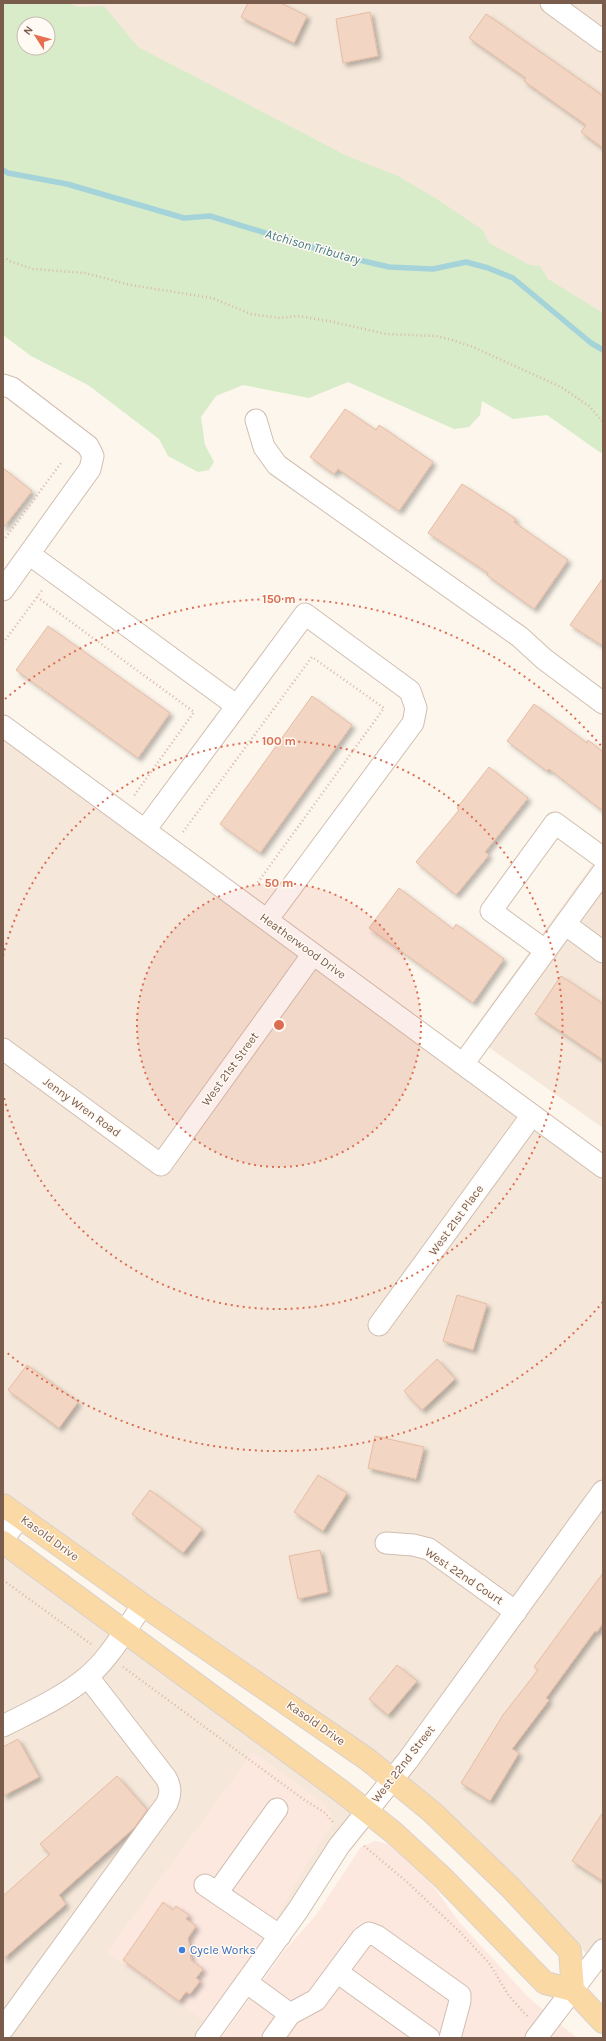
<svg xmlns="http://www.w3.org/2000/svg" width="606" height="2041" font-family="Karla,sans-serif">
  <defs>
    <filter id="shadow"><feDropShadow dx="3.5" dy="3.5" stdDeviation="2" flood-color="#0004"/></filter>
  </defs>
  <rect width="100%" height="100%" fill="#fdf6ec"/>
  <path fill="#f5e8da" d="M 3,3 L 603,3 L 603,330 L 48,24 L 24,24 Z
    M 3,713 L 603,1153 L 603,1972 L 537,1899 L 499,1860 L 463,1825 L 378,1754 L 3,1494 Z
    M 603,850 L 603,1128 L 470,1034 Z
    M 3,1542 L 366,1812 L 206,2038 L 3,2038 Z"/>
  <path fill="#fde8e0" d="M 253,1752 L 324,1804 L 331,1815 L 332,1825 L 306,1865 L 267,1935 L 205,2022 L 107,1952 Z
    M 375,1841 L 388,1844 L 433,1886 L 460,1923 L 529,1998 L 577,2038 L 221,2038 L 285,1950 L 316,1915 L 361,1847 Z"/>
  <path fill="#d8ecc9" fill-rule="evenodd" d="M 3,3 L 68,3 L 78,7 L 104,6 L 138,47 L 347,156 L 398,176 L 432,196 L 483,230 L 489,243 L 530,265 L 540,266 L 548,279 L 603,313 L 603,452 L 601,453 L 547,415 L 513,419 L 482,401 L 480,415 L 469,427 L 454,429 L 348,382 L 309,398 L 243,385 L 216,396 L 201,417 L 205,445 L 214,462 L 209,470 L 198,472 L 168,456 L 159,439 L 88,385 L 31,356 L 3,335 ZM 24,24 L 48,24 L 48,48 L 24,48 Z"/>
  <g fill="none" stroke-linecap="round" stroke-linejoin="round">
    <path stroke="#a5d3da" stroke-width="5.5" d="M 3,170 L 8,173 L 67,184 L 184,218 L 210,216 L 338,255 L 389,267 L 433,269 L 466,262 L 488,268 L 513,278 L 591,343 L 603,350"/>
  </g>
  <path fill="#f3d5c3" stroke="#e6bba3" filter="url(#shadow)" d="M 248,3 L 281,3 L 307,16 L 294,43 L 241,17 Z
    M 370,12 L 378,56 L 343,63 L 336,19 Z
    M 486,14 L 603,96 L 603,148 L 581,132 L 586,125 L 524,81 L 526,78 L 469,38 Z
    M 345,409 L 376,430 L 379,425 L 433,462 L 399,511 L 338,469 L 334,474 L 310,457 Z
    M 3,468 L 32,491 L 3,528 Z
    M 462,484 L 516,519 L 514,522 L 568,560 L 534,609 L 487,575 L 488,573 L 428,533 Z
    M 603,578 L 603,646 L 570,625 Z
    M 48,626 L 170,713 L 138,758 L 16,670 Z
    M 312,696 L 352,725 L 260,853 L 220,824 Z
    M 534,704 L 587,743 L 588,740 L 603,752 L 603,811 L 549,769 L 547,771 L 507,741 Z
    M 489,767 L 528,798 L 485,852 L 489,855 L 456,895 L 416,862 L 459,810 L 457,808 Z
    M 399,888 L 453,929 L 456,924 L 504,959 L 473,1003 L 369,928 Z
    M 561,976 L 603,1004 L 603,1060 L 535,1014 Z
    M 457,1295 L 487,1304 L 473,1350 L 443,1341 Z
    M 437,1359 L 455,1379 L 422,1410 L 404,1391 Z
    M 27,1365 L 78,1402 L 59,1428 L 8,1390 Z
    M 375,1436 L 424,1447 L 416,1479 L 368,1468 Z
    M 318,1475 L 347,1493 L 323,1531 L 294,1512 Z
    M 150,1490 L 202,1529 L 183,1553 L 132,1514 Z
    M 320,1550 L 328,1592 L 298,1599 L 289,1556 Z
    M 603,1573 L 603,1623 L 597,1632 L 595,1631 L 546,1698 L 549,1700 L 512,1749 L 519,1753 L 490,1801 L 461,1783 L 503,1715 L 538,1670 L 534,1667 Z
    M 397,1665 L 417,1681 L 388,1715 L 369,1699 Z
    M 18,1739 L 39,1777 L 3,1796 L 3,1747 Z
    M 117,1776 L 147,1810 L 134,1828 L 59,1895 L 66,1904 L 3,1959 L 3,1896 L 50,1854 L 40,1844 Z
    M 603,1812 L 603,1881 L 572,1861 Z
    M 163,1902 L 173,1910 L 176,1906 L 189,1915 L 186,1919 L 196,1926 L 188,1938 L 191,1960 L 203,1969 L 196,1978 L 200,1981 L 190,1994 L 186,1992 L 179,2001 L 123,1960 Z"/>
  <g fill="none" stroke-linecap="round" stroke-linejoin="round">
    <g stroke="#d1beb0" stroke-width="23">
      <path id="minor" d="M 551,3 L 603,41
        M 3,385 L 12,388 L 88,446 L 93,456 L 90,469 L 3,590
        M 256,420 L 264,447 L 277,465 L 520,637 L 544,659 L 603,703
        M 29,554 L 237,706
        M 3,726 L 603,1167
        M 145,830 L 305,614 L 410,691 L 416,708 L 413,723 L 267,920
        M 565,924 L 603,952
        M 546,951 L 491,911 L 555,823 L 603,858
        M 3,1049 L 161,1165 L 313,954
        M 463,1064 L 603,872
        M 379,1325 L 532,1115
        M 3,1539 L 20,1517
        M 386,1543 L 413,1545 L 429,1549 L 516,1612
        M 3,1726 C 32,1711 62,1698 87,1677 C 110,1658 126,1628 143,1605
        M 205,1885 L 280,1936
        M 217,1893 L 277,1809
        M 337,1972 L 429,2038
        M 246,1982 L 290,2014 L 273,2038
        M 290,2014 L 316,2000 L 362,1938 L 369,1933 L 377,1936 L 460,1995 L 460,2001 L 450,2038
        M 3,2029 L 167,1803 C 171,1793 171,1787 166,1778 L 88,1677
        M 206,2038 L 298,1910 L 339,1846 L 408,1760 L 603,1491
        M 536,2038 L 603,1950"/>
    </g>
    <g stroke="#dad1cd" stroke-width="24">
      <path id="major" d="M 3,1505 L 143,1605 L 367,1759 L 432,1812 L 510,1887 L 570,1951 L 573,1990
        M 3,1542 L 341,1791 L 393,1832 L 443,1878 L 545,1983 L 573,1990 L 603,2022"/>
    </g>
    <path stroke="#d9b8a5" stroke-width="2.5" stroke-dasharray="1 3" stroke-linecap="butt" d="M 3,257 L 12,262 L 33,269 L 85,273 L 131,285 L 212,298 L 251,314 L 280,318 L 297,316 L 329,321 L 386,334 L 436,336 L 452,340 L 473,347 L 561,387 L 589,406 L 603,422
      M 3,541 L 61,463
      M 37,597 L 194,712 L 133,797
      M 3,643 L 43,589
      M 183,832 L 312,657 L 384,708 L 256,885
      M 3,1580 L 91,1644
      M 123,1667 L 303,1799 L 324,1812 L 333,1822
      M 364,1846 L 407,1882 L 460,1932 L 489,1963 L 509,1996 L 528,2017"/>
    <use href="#minor" stroke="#fff" stroke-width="21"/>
    <use href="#major" stroke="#fbd9a5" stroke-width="22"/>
  </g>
  <circle cx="279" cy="1025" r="142" fill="#dc6d51" fill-opacity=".12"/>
  <g fill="none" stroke="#dc6d51" stroke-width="2" stroke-dasharray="2 4">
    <circle cx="279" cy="1025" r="142"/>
    <path d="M3 956A284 284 0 1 1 3 1094"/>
    <path d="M603 1302A426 426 0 0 1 5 1351M5 699A426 426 0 0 1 603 748"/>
  </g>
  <circle fill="#3f7fe0" stroke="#fffaf3" stroke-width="1.5" cx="182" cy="1950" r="4"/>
  <g text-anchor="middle" stroke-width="3" stroke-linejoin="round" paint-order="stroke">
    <g font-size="12" fill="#7a5c4d" stroke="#fffaf3">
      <text transform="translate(303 946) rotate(36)" y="4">Heatherwood Drive</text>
      <text transform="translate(230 1069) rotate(-54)" y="4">West 21st Street</text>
      <text transform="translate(82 1107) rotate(36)" y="4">Jenny Wren Road</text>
      <text transform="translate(456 1220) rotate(-54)" y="4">West 21st Place</text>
      <text transform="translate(50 1538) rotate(36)" y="4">Kasold Drive</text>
      <text transform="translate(464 1576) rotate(34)" y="4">West 22nd Court</text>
      <text transform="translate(316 1723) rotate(35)" y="4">Kasold Drive</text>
      <text transform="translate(403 1764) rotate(-52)" y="4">West 22nd Street</text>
    </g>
    <g font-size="12" fill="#366cbe" stroke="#fffaf3" text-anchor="start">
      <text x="190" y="1954">Cycle Works</text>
    </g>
    <g font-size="13" font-style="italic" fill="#437c86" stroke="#fffaf3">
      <text transform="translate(313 246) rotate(16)" y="5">Atchison Tributary</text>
    </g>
  </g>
  <circle cx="279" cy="1025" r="6" fill="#dc6d51" stroke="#fffaf3" stroke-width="2"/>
  <g font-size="12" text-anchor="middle" font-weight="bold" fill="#dc6d51" stroke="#fffaf3" stroke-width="3" stroke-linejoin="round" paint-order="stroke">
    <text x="279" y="603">150 m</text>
    <text x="279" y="745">100 m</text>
    <text x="279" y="887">50 m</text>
  </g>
  <rect width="606" height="2041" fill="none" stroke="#7a5c4d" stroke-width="8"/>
  <g transform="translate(36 36) rotate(306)"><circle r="19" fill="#fffaf3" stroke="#cabbb1"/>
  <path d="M0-3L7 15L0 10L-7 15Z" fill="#e76f51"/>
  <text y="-6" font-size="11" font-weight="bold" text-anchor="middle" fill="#7a5c4d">N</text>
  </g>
</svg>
